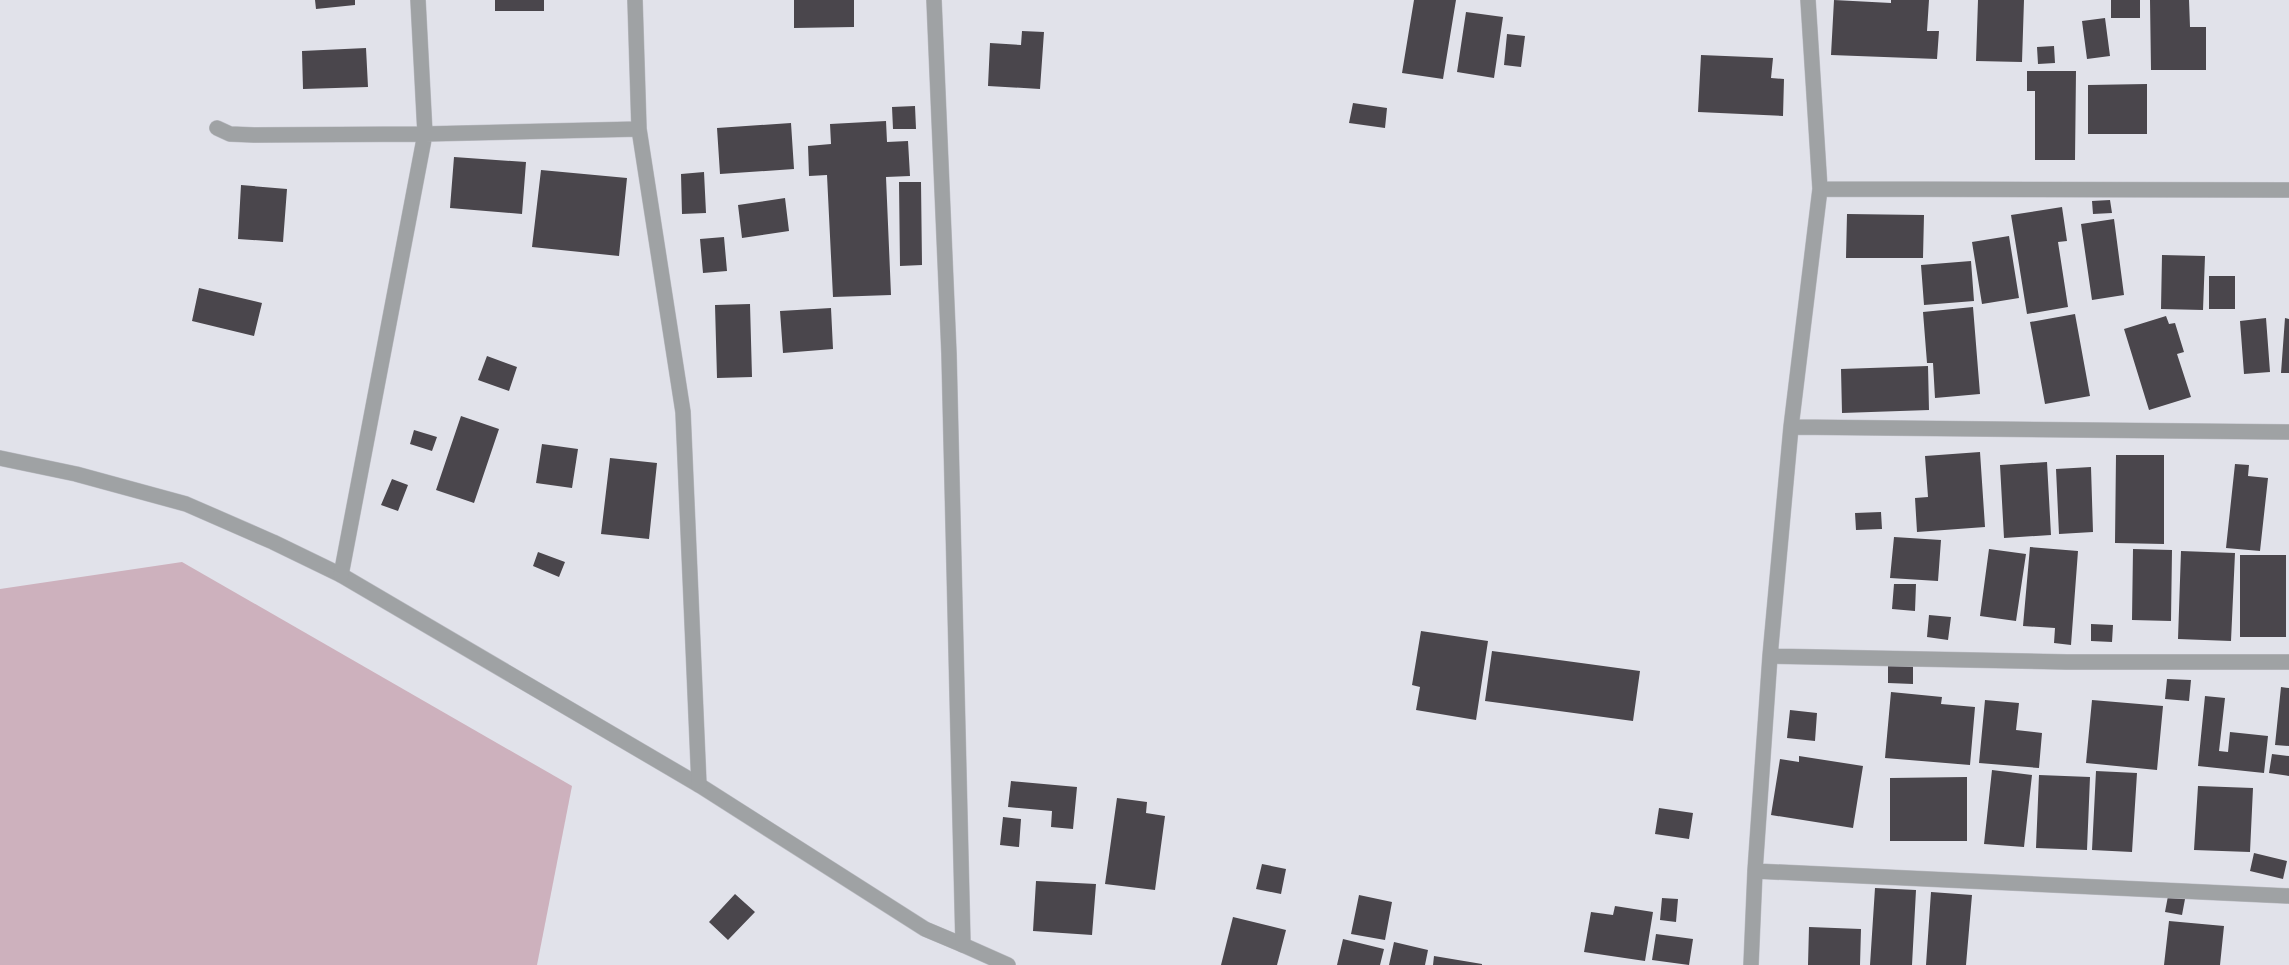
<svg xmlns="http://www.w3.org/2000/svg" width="2289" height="965" font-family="Quicksand,sans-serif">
  <rect width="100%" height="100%" fill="#e1e2ea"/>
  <path fill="#cdb1bd" d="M 182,562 L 572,786 L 537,965 L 0,965 L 0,589 Z"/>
  <path fill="#4a464c" d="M 315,0 L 355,0 L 355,5 L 316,9 Z
    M 495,0 L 544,0 L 544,11 L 495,11 Z
    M 794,0 L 854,0 L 854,27 L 794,28 Z
    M 1414,0 L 1456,0 L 1443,79 L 1402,73 Z
    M 1834,0 L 1891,3 L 1891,0 L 1929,0 L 1927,31 L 1939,31 L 1937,59 L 1831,55 Z
    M 1978,0 L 2024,0 L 2022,62 L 1976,61 Z
    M 2111,0 L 2140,0 L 2140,18 L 2111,18 Z
    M 2150,0 L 2189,0 L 2190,27 L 2206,27 L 2206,70 L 2151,70 Z
    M 1466,12 L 1503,17 L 1494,78 L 1457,72 Z
    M 2105,18 L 2110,56 L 2087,59 L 2082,21 Z
    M 1022,31 L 1044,32 L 1040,89 L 988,86 L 990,43 L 1021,45 Z
    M 1507,34 L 1525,36 L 1521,67 L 1504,65 Z
    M 2054,46 L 2055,63 L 2038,64 L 2037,47 Z
    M 366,48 L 368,87 L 303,89 L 302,51 Z
    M 1701,55 L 1773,58 L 1771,78 L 1784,79 L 1783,116 L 1698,112 Z
    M 2027,71 L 2076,71 L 2075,160 L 2035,160 L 2035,91 L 2027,91 Z
    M 2147,84 L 2147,134 L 2088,134 L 2088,85 Z
    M 1353,103 L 1387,108 L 1385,128 L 1349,123 Z
    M 915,106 L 916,129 L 893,129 L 892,107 Z
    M 886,121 L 887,142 L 908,141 L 910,176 L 886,177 L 891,295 L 833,297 L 827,175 L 809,176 L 808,146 L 831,144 L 830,124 Z
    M 791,123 L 794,169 L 720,174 L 717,128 Z
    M 454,157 L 526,162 L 522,214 L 450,208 Z
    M 541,170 L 627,178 L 619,256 L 532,247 Z
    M 704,172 L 706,213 L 682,214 L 681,174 Z
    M 899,182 L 921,182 L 922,265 L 900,266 Z
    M 241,185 L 287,189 L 283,242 L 238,239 Z
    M 785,198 L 789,231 L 742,238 L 738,205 Z
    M 2110,200 L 2112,213 L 2093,214 L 2092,201 Z
    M 2062,207 L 2067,241 L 2058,242 L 2068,307 L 2027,314 L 2011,215 Z
    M 1847,214 L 1924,215 L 1923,258 L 1846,258 Z
    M 2114,219 L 2124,295 L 2092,300 L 2081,224 Z
    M 2009,236 L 2019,298 L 1982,304 L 1972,242 Z
    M 724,237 L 727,271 L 703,273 L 700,239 Z
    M 2162,255 L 2205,256 L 2203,310 L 2161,309 Z
    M 1971,261 L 1974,301 L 1924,305 L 1921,265 Z
    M 2209,276 L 2235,276 L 2235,309 L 2209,309 Z
    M 199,288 L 262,303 L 254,336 L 192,321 Z
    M 750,304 L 752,377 L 717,378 L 715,305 Z
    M 1973,307 L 1980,394 L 1935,398 L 1933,363 L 1927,363 L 1923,312 Z
    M 831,308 L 833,349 L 783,353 L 780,311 Z
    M 2075,314 L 2090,396 L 2045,404 L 2030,322 Z
    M 2166,316 L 2169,324 L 2175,323 L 2184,352 L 2177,354 L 2191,397 L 2149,410 L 2124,329 Z
    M 2266,318 L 2270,372 L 2244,374 L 2240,321 Z
    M 2285,318 L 2289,319 L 2289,373 L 2281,373 Z
    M 487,356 L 517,367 L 509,391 L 478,380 Z
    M 1928,366 L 1929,410 L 1842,413 L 1841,369 Z
    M 461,416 L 499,429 L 474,503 L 436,490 Z
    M 414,430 L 437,437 L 432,451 L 410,444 Z
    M 542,444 L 578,449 L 572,488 L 536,483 Z
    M 1980,452 L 1985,527 L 1917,532 L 1915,498 L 1928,497 L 1925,456 Z
    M 2116,455 L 2164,455 L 2164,544 L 2115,543 Z
    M 610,458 L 657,463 L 649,539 L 601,534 Z
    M 2047,462 L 2051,535 L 2004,538 L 2000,465 Z
    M 2235,464 L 2249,465 L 2248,476 L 2268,478 L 2260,551 L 2226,548 Z
    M 2091,467 L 2093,532 L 2059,534 L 2056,469 Z
    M 392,479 L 408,485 L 398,511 L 381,505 Z
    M 1881,512 L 1882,529 L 1856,530 L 1855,513 Z
    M 1894,537 L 1941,540 L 1938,581 L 1890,578 Z
    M 2030,547 L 2078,551 L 2071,645 L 2054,643 L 2055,628 L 2023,626 Z
    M 1989,549 L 2026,554 L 2016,621 L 1980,616 Z
    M 2133,549 L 2172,550 L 2171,621 L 2132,620 Z
    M 2181,551 L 2235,553 L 2231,641 L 2178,639 Z
    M 538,552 L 565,562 L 559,577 L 533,566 Z
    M 2240,555 L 2286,555 L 2286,637 L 2240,637 Z
    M 1894,584 L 1916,584 L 1915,611 L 1892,609 Z
    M 1929,615 L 1951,617 L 1948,640 L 1927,637 Z
    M 2091,624 L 2113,625 L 2112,642 L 2091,641 Z
    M 1421,631 L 1488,641 L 1476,720 L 1416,710 L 1420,687 L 1412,685 Z
    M 1492,651 L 1640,671 L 1633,721 L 1485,701 Z
    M 1888,664 L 1913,665 L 1913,684 L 1888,683 Z
    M 2167,679 L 2191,680 L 2189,701 L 2165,699 Z
    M 2281,687 L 2289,688 L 2289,746 L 2275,745 Z
    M 1891,692 L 1942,697 L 1941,704 L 1975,707 L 1970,765 L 1885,758 Z
    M 2205,696 L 2225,698 L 2219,751 L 2228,752 L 2230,732 L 2268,736 L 2264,773 L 2198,766 Z
    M 1985,700 L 2019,703 L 2016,730 L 2042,733 L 2039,768 L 1979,763 Z
    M 2092,700 L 2163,706 L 2157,770 L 2086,763 Z
    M 1790,710 L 1817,713 L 1815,741 L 1787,738 Z
    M 2272,754 L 2289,756 L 2289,776 L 2269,773 Z
    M 1799,756 L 1863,766 L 1853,828 L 1771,815 L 1780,759 L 1799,762 Z
    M 1992,770 L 2032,775 L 2024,847 L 1984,844 Z
    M 2096,771 L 2137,773 L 2132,852 L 2092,850 Z
    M 2039,775 L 2090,777 L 2087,850 L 2036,848 Z
    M 1967,777 L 1967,841 L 1890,841 L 1890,778 Z
    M 1011,781 L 1077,787 L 1073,829 L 1051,827 L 1052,811 L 1008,807 Z
    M 2198,786 L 2253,788 L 2250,852 L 2194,850 Z
    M 1117,798 L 1147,802 L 1146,813 L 1165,816 L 1155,890 L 1105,884 Z
    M 1659,808 L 1693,813 L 1689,839 L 1655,834 Z
    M 1003,817 L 1021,819 L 1019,847 L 1000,845 Z
    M 2254,853 L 2287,861 L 2283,879 L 2250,871 Z
    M 1262,864 L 1286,869 L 1281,894 L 1256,889 Z
    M 1036,881 L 1096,884 L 1092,935 L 1033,931 Z
    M 1875,888 L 1916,890 L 1912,965 L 1870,965 Z
    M 1931,892 L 1972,895 L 1966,965 L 1926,965 Z
    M 735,894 L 755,912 L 728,940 L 709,922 Z
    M 1359,895 L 1392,902 L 1385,940 L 1351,934 Z
    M 2168,896 L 2185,899 L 2182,915 L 2165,912 Z
    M 1662,898 L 1678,899 L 1676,922 L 1660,920 Z
    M 1615,906 L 1653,912 L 1645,961 L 1584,952 L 1591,912 L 1613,915 Z
    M 1233,917 L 1286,930 L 1277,965 L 1221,965 Z
    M 2169,921 L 2224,926 L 2220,965 L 2164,965 Z
    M 1809,927 L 1861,929 L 1860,965 L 1808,965 Z
    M 1656,934 L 1693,939 L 1689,965 L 1652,960 Z
    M 1343,939 L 1384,949 L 1380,965 L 1337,965 Z
    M 1394,942 L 1428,950 L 1425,965 L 1389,965 Z
    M 1434,956 L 1482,964 L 1482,965 L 1433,965 Z"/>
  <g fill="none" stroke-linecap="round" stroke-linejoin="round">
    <g stroke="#bcbdc4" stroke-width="16">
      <path id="lane" d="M 0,458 L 76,474 L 186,504 L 273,542 L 341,575 L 699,785 L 925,929 L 963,945"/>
    </g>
    <g stroke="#bcbdc4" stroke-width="16">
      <path id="street" d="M 635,0 L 639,129 L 683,412 L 699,785
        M 934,0 L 949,354 L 963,945 L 1008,965
        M 217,128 L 230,134 L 254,135 L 425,134 L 639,129
        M 1820,189 L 2289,190
        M 1791,427 L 2289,432
        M 341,575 L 425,134 L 418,0
        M 1770,656 L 2067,662 L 2289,662
        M 1755,871 L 2289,896
        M 1751,965 L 1755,871 L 1770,656 L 1791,427 L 1820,189 L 1808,0"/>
    </g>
    <use href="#lane" stroke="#9fa2a4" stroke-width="15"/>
    <use href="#street" stroke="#9fa2a4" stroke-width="15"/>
  </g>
</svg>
